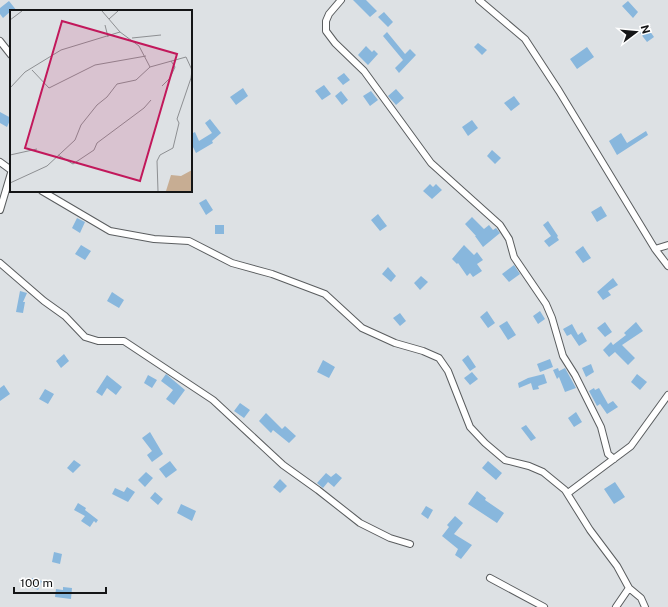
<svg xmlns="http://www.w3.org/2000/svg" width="668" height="607" font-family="'Public Sans',sans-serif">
  <rect width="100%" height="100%" fill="#dde1e4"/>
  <path fill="#88b7dd" d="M 353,0 L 366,0 L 377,11 L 370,17 Z
    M 9,1 L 17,11 L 11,11 L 3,18 L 0,14 L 0,8 Z
    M 628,1 L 638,12 L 633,18 L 622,6 Z
    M 384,12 L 393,22 L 388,27 L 378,17 Z
    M 647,27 L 654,37 L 647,42 L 640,33 Z
    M 387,32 L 405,54 L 410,49 L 416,55 L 399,73 L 395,68 L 403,60 L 383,36 Z
    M 478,43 L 487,50 L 482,55 L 474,47 Z
    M 366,46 L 372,52 L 374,50 L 378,54 L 368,65 L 358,55 Z
    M 587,47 L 594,57 L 577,69 L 570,59 Z
    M 344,73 L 350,80 L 343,85 L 337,78 Z
    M 324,85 L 331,94 L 322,100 L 315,91 Z
    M 243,88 L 248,96 L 236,105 L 230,97 Z
    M 396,89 L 404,98 L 396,105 L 388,96 Z
    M 341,91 L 348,100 L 342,105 L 335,96 Z
    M 371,91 L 378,100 L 370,106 L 363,96 Z
    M 514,96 L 520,104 L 511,111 L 504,103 Z
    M 0,112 L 11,118 L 7,127 L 0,123 Z
    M 210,119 L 221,133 L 212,141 L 213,143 L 196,153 L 191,143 L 191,134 L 195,132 L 199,141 L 212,133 L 205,123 Z
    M 472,120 L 478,128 L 468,136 L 462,127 Z
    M 646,131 L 648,135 L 617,155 L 609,141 L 621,133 L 627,143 Z
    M 492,150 L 501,158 L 495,164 L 487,156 Z
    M 430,184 L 433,187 L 436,184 L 442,190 L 432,199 L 423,191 Z
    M 206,199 L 213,210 L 206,215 L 199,203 Z
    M 601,206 L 607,216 L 597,222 L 591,212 Z
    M 378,214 L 387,226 L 380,231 L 371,220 Z
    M 472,217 L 484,229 L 489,225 L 493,230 L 496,228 L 500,233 L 483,247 L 475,236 L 476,236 L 465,224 Z
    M 77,218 L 85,222 L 80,233 L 72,228 Z
    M 548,221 L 558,236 L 557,237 L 559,240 L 549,247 L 544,241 L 551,236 L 543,225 Z
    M 215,225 L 224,225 L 224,234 L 215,234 Z
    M 81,245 L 91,251 L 85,260 L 75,254 Z
    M 464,245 L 474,255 L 477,252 L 483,260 L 477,264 L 482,271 L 473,277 L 470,273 L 467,276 L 458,263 L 457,264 L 452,259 Z
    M 583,246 L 591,258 L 583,263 L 575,252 Z
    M 514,265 L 520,274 L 509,282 L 502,274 Z
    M 388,267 L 396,276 L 391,282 L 382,274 Z
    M 421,276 L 428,282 L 420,290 L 414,283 Z
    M 613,278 L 618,285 L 608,291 L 611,295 L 603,300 L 597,292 Z
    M 20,291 L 27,293 L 23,302 L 25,302 L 23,313 L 16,312 Z
    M 112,292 L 124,300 L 119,308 L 107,301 Z
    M 487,311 L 495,323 L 488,328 L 480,317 Z
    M 540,311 L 545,319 L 538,324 L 533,316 Z
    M 400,313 L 406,321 L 400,326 L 393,318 Z
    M 507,321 L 516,335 L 508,340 L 499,326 Z
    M 605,322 L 612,332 L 605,337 L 597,328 Z
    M 636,322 L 643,331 L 622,345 L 635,358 L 628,365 L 615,352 L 609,357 L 603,350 L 611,342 L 613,345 L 626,335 L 624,333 Z
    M 572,324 L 578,335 L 582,332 L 587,341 L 579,346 L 571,334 L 567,336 L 563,329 Z
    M 64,354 L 69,361 L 61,368 L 56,361 Z
    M 468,355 L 476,367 L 470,371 L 462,360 Z
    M 550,359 L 553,367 L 540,372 L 537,364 Z
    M 323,360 L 335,367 L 329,378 L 317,372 Z
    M 591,364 L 594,372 L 586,377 L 582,368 Z
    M 558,368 L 559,371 L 565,368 L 576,388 L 565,392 L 559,377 L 557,379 L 553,370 Z
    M 472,372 L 478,379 L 470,385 L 464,378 Z
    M 166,374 L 185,390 L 174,405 L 166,399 L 173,390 L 161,381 Z
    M 544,374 L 547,383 L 538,386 L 539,389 L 533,390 L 531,383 L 519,388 L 518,383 L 528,378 Z
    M 637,374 L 647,382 L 640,390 L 631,382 Z
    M 107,375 L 122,387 L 116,395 L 107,388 L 102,396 L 96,392 Z
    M 148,375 L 157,380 L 152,388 L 144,383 Z
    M 4,385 L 10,394 L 0,401 L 0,388 Z
    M 594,388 L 595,390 L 599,388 L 608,404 L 613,401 L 618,407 L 607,414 L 600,404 L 597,406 L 589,391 Z
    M 45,389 L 54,394 L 48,404 L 39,399 Z
    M 240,403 L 250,410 L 244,418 L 234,411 Z
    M 576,412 L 582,422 L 574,427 L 568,418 Z
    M 266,413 L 282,429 L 285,426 L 296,436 L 289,443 L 273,430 L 271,433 L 259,421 Z
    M 526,425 L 536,438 L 531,441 L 521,428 Z
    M 150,432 L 163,454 L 152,462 L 147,455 L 152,451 L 142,438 Z
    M 74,460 L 81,465 L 73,473 L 67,468 Z
    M 170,461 L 177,470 L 166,478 L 159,469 Z
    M 488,461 L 502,473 L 496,480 L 482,468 Z
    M 146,472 L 153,478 L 145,487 L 138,480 Z
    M 326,473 L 331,477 L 336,473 L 342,478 L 334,487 L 328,482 L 323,488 L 317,483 Z
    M 280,479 L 287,486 L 280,493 L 273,487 Z
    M 615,482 L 625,497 L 614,504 L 604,489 Z
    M 127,487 L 135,492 L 128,502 L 112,494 L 115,488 L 124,492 Z
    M 477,491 L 486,498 L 485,500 L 504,513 L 497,523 L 468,504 Z
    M 155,492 L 163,499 L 158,505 L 150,498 Z
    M 78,503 L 86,508 L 85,510 L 98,520 L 96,523 L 94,521 L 90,527 L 81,521 L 85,516 L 74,510 Z
    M 181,504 L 196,511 L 192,521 L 177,513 Z
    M 426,506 L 433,510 L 428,519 L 421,514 Z
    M 455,516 L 463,523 L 454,534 L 472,545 L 461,559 L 455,555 L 458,549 L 442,536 L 449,527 L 447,525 Z
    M 54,552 L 62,554 L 60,564 L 52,562 Z
    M 32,578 L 42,581 L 38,590 L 29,586 Z
    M 63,587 L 72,588 L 71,599 L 55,597 L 56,589 L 63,590 Z"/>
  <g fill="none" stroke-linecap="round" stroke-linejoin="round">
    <g stroke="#5a5d5f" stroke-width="8">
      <path id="minor" d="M 341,0 L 329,14 L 326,21 L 326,31 L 335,43 L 364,71 L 431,163 L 500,225 L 509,239 L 514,257 L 546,304 L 552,318 L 563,356 L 575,375 L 601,427 L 608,454 L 614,459
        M 479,0 L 525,39 L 559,91 L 655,249 L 668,266
        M 0,41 L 11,55
        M 0,162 L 11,170
        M 42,191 L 110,231 L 154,239 L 189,241 L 232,263 L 272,274 L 325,294 L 362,328 L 395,343 L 423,351 L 439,358 L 448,371 L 470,427 L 485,443 L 505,460 L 529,466 L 543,472 L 565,490 L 590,530 L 617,566 L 629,588 L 641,598 L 645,607
        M 0,210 L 11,173
        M 655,249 L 668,245
        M 0,263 L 44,301 L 65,316 L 85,337 L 98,341 L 124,341 L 213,400 L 283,465 L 318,490 L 360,523 L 390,538 L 410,544
        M 568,493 L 631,446 L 668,395
        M 490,578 L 544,607
        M 616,607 L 629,588"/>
    </g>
    <use href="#minor" stroke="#fff" stroke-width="6"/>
  </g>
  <g transform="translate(10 10)">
    <rect width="182" height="182" fill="#dde1e4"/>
    <path d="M 182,160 L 182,181 L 156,181 L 161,165 L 171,166 Z" fill="#c7ad93"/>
    <path fill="none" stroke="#8d8f92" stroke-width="1" d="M 92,1 L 110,22 L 129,36 L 140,57M 99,9 L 108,1M 0,10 L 12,1M 95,15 L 98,27M 122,28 L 151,25M 22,60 L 39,78 L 85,55 L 136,46M 152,76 L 160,68 L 165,57 L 161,51M 0,78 L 15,62 L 51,40 L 110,22M 0,145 L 27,139M 48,145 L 63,154 L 84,140 L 87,133 L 134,98 L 141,90M 0,173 L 37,156 L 65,130 L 71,115 L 87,95 L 97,87 L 107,74 L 126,70 L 140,57 L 176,47 L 182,60 L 181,68 L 167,109 L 169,113 L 163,138 L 150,145 L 147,151 L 148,181"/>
    <path fill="#c2185b" fill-opacity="0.15" stroke="#c2185b" stroke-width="2" d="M 52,11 L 167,44 L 130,171 L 15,138 Z"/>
    <rect width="182" height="182" fill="none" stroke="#141516" stroke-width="2"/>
  </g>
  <g transform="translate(636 32) rotate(74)" stroke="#ffffff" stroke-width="3" paint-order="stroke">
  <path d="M0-3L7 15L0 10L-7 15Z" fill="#141516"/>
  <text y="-6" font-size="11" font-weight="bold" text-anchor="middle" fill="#141516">N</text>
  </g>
  <path d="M14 587v6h92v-6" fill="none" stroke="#141516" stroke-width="2"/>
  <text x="20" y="587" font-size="12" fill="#141516" stroke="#ffffff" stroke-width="3" paint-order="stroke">100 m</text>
</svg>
